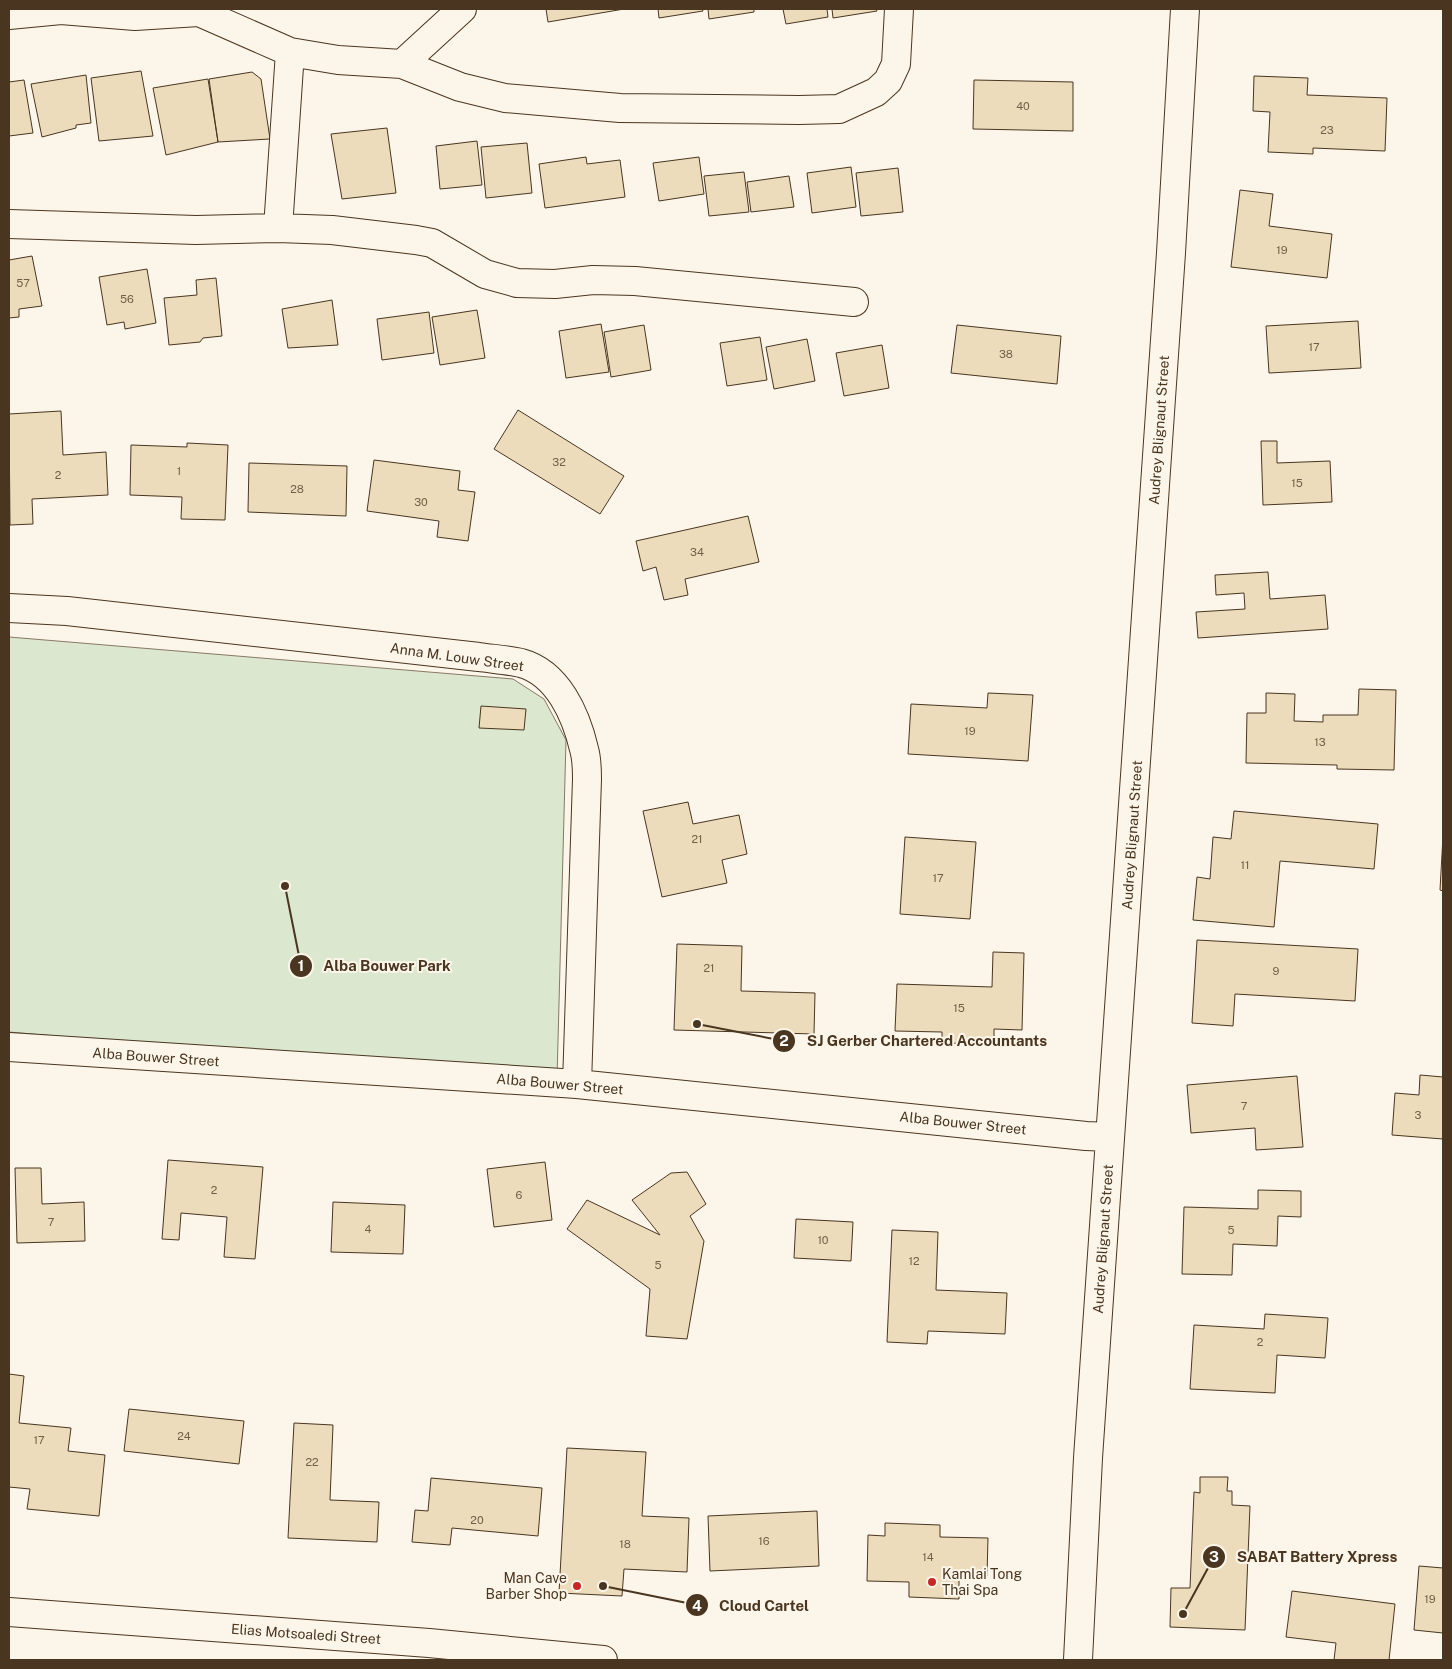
<svg xmlns="http://www.w3.org/2000/svg" width="1452" height="1669" font-family="'Public Sans',sans-serif">
  <rect width="100%" height="100%" fill="#fbf6e9"/>
  <path fill="#dce7d0" stroke="#887966" d="M 9,637 L 513,679 L 544,699 L 566,740 L 557,1079 L 9,1032 Z"/>
  <path fill="#ecdcbc" stroke="#4a3520" d="M 546,9 L 624,9 L 548,22 Z
    M 658,9 L 702,9 L 703,11 L 659,18 Z
    M 708,9 L 754,9 L 754,12 L 709,19 Z
    M 783,9 L 827,9 L 828,17 L 786,24 Z
    M 832,9 L 876,9 L 877,11 L 833,18 Z
    M 141,71 L 153,136 L 99,141 L 91,78 Z
    M 252,72 L 261,79 L 270,139 L 218,142 L 209,79 Z
    M 86,75 L 91,123 L 76,125 L 76,128 L 42,137 L 31,84 Z
    M 1254,76 L 1308,78 L 1307,95 L 1387,98 L 1385,151 L 1313,148 L 1313,154 L 1268,152 L 1270,112 L 1253,111 Z
    M 208,79 L 218,142 L 166,155 L 153,88 Z
    M 24,80 L 33,133 L 9,136 L 9,82 Z
    M 974,80 L 1073,82 L 1073,131 L 973,129 Z
    M 387,128 L 396,193 L 342,199 L 331,134 Z
    M 477,141 L 482,185 L 440,189 L 436,146 Z
    M 527,143 L 532,193 L 486,198 L 481,147 Z
    M 586,157 L 587,164 L 620,160 L 625,197 L 545,208 L 539,164 Z
    M 699,157 L 704,194 L 659,201 L 653,163 Z
    M 851,167 L 856,207 L 812,213 L 807,173 Z
    M 898,168 L 903,212 L 861,216 L 856,173 Z
    M 744,172 L 749,212 L 709,216 L 704,176 Z
    M 789,176 L 794,207 L 751,212 L 747,182 Z
    M 1240,190 L 1273,194 L 1269,226 L 1332,234 L 1327,278 L 1231,267 Z
    M 32,256 L 42,306 L 19,309 L 19,317 L 9,318 L 9,260 Z
    M 147,269 L 156,323 L 125,329 L 124,322 L 107,325 L 99,277 Z
    M 216,278 L 222,336 L 203,338 L 200,342 L 169,345 L 164,298 L 197,295 L 196,280 Z
    M 332,300 L 338,345 L 288,348 L 282,309 Z
    M 477,310 L 485,358 L 440,365 L 432,317 Z
    M 429,312 L 434,353 L 382,360 L 377,319 Z
    M 1358,321 L 1361,368 L 1269,373 L 1266,326 Z
    M 601,324 L 609,372 L 566,378 L 559,331 Z
    M 644,325 L 651,370 L 611,377 L 604,332 Z
    M 957,325 L 1061,336 L 1057,384 L 951,373 Z
    M 760,337 L 767,380 L 727,386 L 720,343 Z
    M 807,339 L 815,381 L 774,389 L 766,347 Z
    M 882,345 L 889,388 L 844,396 L 836,353 Z
    M 518,410 L 624,476 L 600,514 L 494,449 Z
    M 61,411 L 63,455 L 106,452 L 108,495 L 32,499 L 33,524 L 10,525 L 9,414 Z
    M 1261,441 L 1277,441 L 1277,463 L 1330,461 L 1332,502 L 1263,505 Z
    M 187,443 L 228,445 L 225,520 L 181,519 L 182,497 L 130,495 L 131,445 L 187,447 Z
    M 374,460 L 460,471 L 458,490 L 475,492 L 468,541 L 437,537 L 439,521 L 367,511 Z
    M 249,463 L 347,466 L 346,516 L 248,512 Z
    M 748,516 L 759,562 L 685,579 L 688,595 L 664,600 L 656,567 L 643,571 L 636,541 Z
    M 1268,572 L 1270,599 L 1325,595 L 1328,629 L 1198,638 L 1196,612 L 1245,609 L 1244,593 L 1216,595 L 1215,575 Z
    M 1359,689 L 1396,690 L 1394,770 L 1337,769 L 1337,765 L 1246,763 L 1247,713 L 1266,713 L 1266,693 L 1295,694 L 1294,721 L 1323,722 L 1323,715 L 1358,715 Z
    M 988,693 L 1033,695 L 1028,761 L 908,754 L 911,704 L 987,708 Z
    M 481,706 L 526,709 L 524,730 L 479,728 Z
    M 688,802 L 693,824 L 739,815 L 747,854 L 722,860 L 727,883 L 662,897 L 643,811 Z
    M 1234,811 L 1378,824 L 1374,869 L 1280,861 L 1274,927 L 1193,920 L 1197,877 L 1210,879 L 1213,837 L 1231,839 Z
    M 1443,836 L 1443,891 L 1440,890 Z
    M 905,837 L 976,842 L 970,919 L 900,914 Z
    M 1197,940 L 1358,949 L 1355,1001 L 1235,994 L 1233,1026 L 1192,1023 Z
    M 677,944 L 742,946 L 741,991 L 815,993 L 814,1034 L 674,1030 Z
    M 993,952 L 1024,953 L 1022,1030 L 994,1029 L 994,1044 L 942,1043 L 942,1032 L 895,1031 L 897,984 L 992,987 Z
    M 1420,1075 L 1443,1077 L 1443,1139 L 1392,1135 L 1395,1093 L 1419,1095 Z
    M 1297,1076 L 1303,1147 L 1256,1150 L 1255,1128 L 1191,1133 L 1187,1085 Z
    M 168,1160 L 263,1167 L 255,1259 L 224,1257 L 227,1217 L 181,1213 L 179,1240 L 162,1239 Z
    M 545,1162 L 552,1220 L 494,1227 L 487,1169 Z
    M 15,1168 L 41,1168 L 42,1204 L 84,1202 L 85,1241 L 17,1243 Z
    M 687,1172 L 706,1204 L 690,1216 L 704,1241 L 687,1339 L 646,1336 L 650,1289 L 567,1229 L 587,1200 L 660,1235 L 632,1200 L 671,1173 Z
    M 1258,1190 L 1301,1191 L 1301,1217 L 1278,1216 L 1277,1246 L 1233,1244 L 1232,1275 L 1182,1274 L 1184,1207 L 1258,1209 Z
    M 333,1202 L 405,1205 L 403,1254 L 331,1252 Z
    M 796,1219 L 853,1222 L 851,1261 L 794,1258 Z
    M 892,1230 L 938,1232 L 936,1290 L 1007,1293 L 1005,1334 L 928,1331 L 927,1344 L 887,1342 Z
    M 1265,1314 L 1328,1318 L 1325,1358 L 1277,1355 L 1275,1393 L 1190,1389 L 1194,1325 L 1264,1329 Z
    M 9,1374 L 24,1376 L 19,1423 L 71,1428 L 68,1451 L 105,1455 L 99,1516 L 27,1509 L 30,1489 L 9,1487 Z
    M 129,1409 L 244,1421 L 239,1464 L 124,1451 Z
    M 294,1423 L 333,1425 L 330,1500 L 379,1502 L 377,1542 L 288,1538 Z
    M 567,1448 L 646,1452 L 642,1516 L 689,1518 L 687,1572 L 624,1569 L 622,1596 L 559,1593 Z
    M 1200,1477 L 1228,1477 L 1227,1491 L 1232,1491 L 1232,1505 L 1250,1506 L 1245,1630 L 1170,1627 L 1171,1588 L 1190,1588 L 1194,1492 L 1200,1493 Z
    M 431,1478 L 542,1488 L 538,1536 L 452,1528 L 450,1545 L 412,1542 L 415,1510 L 428,1511 Z
    M 817,1511 L 819,1566 L 710,1571 L 708,1516 Z
    M 885,1523 L 940,1525 L 940,1537 L 988,1538 L 987,1576 L 959,1575 L 959,1599 L 909,1597 L 909,1582 L 867,1581 L 868,1535 L 885,1536 Z
    M 1419,1566 L 1443,1568 L 1443,1633 L 1414,1630 Z
    M 1292,1591 L 1395,1604 L 1389,1660 L 1334,1660 L 1336,1643 L 1286,1637 Z"/>
  <g fill="none" stroke-linecap="round" stroke-linejoin="round">
    <g stroke="#4a3520" stroke-width="30">
      <path id="minor" d="M 9,15 L 61,10 L 135,16 L 199,12 L 290,52 L 338,60 L 402,64 L 460,87 L 505,98 L 620,108 L 799,110 L 839,109 L 876,92 L 888,81 L 896,64 L 899,9
        M 402,64 L 462,9
        M 9,224 L 196,230 L 278,228 L 332,230 L 416,240 L 432,243 L 485,274 L 517,283 L 555,284 L 593,280 L 635,281 L 854,302
        M 278,228 L 290,52
        M 9,608 L 67,611 L 479,657 C 493,659 508,660 521,663 C 558,673 576,715 584,749 C 587,759 587,769 587,779 L 577,1084
        M 9,1047 L 577,1084 L 1086,1136 L 1110,1137
        M 9,1612 L 429,1643 L 603,1660
        M 1078,1660 L 1088,1458 L 1171,253 L 1185,9"/>
    </g>
    <use href="#minor" stroke="#fbf6e9" stroke-width="28"/>
  </g>
  <g fill="#c62828" stroke="#fbf6e9" stroke-width="2">
    <circle cx="932" cy="1582" r="5"/>
    <circle cx="577" cy="1586" r="5"/>
  </g>
  <g text-anchor="middle" stroke-width="4" stroke-linejoin="round" paint-order="stroke">
    <g font-size="11" fill="#725f47">
      <text x="1023" y="110">40</text>
      <text x="1327" y="134">23</text>
      <text x="1282" y="254">19</text>
      <text x="23" y="287">57</text>
      <text x="127" y="303">56</text>
      <text x="1314" y="351">17</text>
      <text x="1006" y="358">38</text>
      <text x="559" y="466">32</text>
      <text x="179" y="475">1</text>
      <text x="58" y="479">2</text>
      <text x="1297" y="487">15</text>
      <text x="297" y="493">28</text>
      <text x="421" y="506">30</text>
      <text x="697" y="556">34</text>
      <text x="970" y="735">19</text>
      <text x="1320" y="746">13</text>
      <text x="697" y="843">21</text>
      <text x="1245" y="869">11</text>
      <text x="938" y="882">17</text>
      <text x="709" y="972">21</text>
      <text x="1276" y="975">9</text>
      <text x="959" y="1012">15</text>
      <text x="1244" y="1110">7</text>
      <text x="1418" y="1119">3</text>
      <text x="214" y="1194">2</text>
      <text x="519" y="1199">6</text>
      <text x="51" y="1226">7</text>
      <text x="368" y="1233">4</text>
      <text x="1231" y="1234">5</text>
      <text x="823" y="1244">10</text>
      <text x="914" y="1265">12</text>
      <text x="658" y="1269">5</text>
      <text x="1260" y="1346">2</text>
      <text x="184" y="1440">24</text>
      <text x="39" y="1444">17</text>
      <text x="312" y="1466">22</text>
      <text x="477" y="1524">20</text>
      <text x="764" y="1545">16</text>
      <text x="625" y="1548">18</text>
      <text x="928" y="1561">14</text>
      <text x="1430" y="1603">19</text>
    </g>
    <g font-size="14" fill="#4a3520" stroke="#fbf6e9">
      <text transform="translate(1159 430) rotate(-86)" y="5">Audrey Blignaut Street</text>
      <text transform="translate(457 657) rotate(8)" y="5">Anna M. Louw Street</text>
      <text transform="translate(1132 835) rotate(-86)" y="5">Audrey Blignaut Street</text>
      <text transform="translate(156 1057) rotate(4)" y="5">Alba Bouwer Street</text>
      <text transform="translate(560 1084) rotate(5)" y="5">Alba Bouwer Street</text>
      <text transform="translate(963 1123) rotate(6)" y="5">Alba Bouwer Street</text>
      <text transform="translate(1103 1239) rotate(-86)" y="5">Audrey Blignaut Street</text>
      <text transform="translate(306 1634) rotate(4)" y="5">Elias Motsoaledi Street</text>
    </g>
    <g font-size="14" fill="#4a3520" stroke="#fbf6e9" text-anchor="start">
      <text x="942" y="1579">Kamlai Tong<tspan x="942" dy="16">Thai Spa</tspan></text>
      <text x="567" y="1583" text-anchor="end">Man Cave<tspan x="567" dy="16">Barber Shop</tspan></text>
    </g>
  </g>
  <path fill="none" stroke="#4a3520" stroke-width="2" d="M285 886L301 966M697 1024L784 1041M1183 1614L1214 1557M603 1586L697 1605"/>
  <g fill="#4a3520" stroke="#fbf6e9" stroke-width="2">
    <circle cx="285" cy="886" r="5"/>
    <circle cx="697" cy="1024" r="5"/>
    <circle cx="1183" cy="1614" r="5"/>
    <circle cx="603" cy="1586" r="5"/>
    <circle cx="301" cy="966" r="12"/>
    <circle cx="784" cy="1041" r="12"/>
    <circle cx="1214" cy="1557" r="12"/>
    <circle cx="697" cy="1605" r="12"/>
  </g>
  <g font-size="15" text-anchor="middle" font-weight="bold" fill="#fff">
    <text x="301" y="971">1</text>
    <text x="784" y="1046">2</text>
    <text x="1214" y="1562">3</text>
    <text x="697" y="1611">4</text>
  </g>
  <g font-size="15" text-anchor="middle" font-weight="bold" fill="#4a3520" stroke="#fbf6e9" stroke-width="4" stroke-linejoin="round" paint-order="stroke">
    <text x="387" y="971">Alba Bouwer Park</text>
    <text x="927" y="1046">SJ Gerber Chartered Accountants</text>
    <text x="1317" y="1562">SABAT Battery Xpress</text>
    <text x="764" y="1611">Cloud Cartel</text>
  </g>
  <rect width="1452" height="1669" fill="none" stroke="#4a3520" stroke-width="20"/>
</svg>
